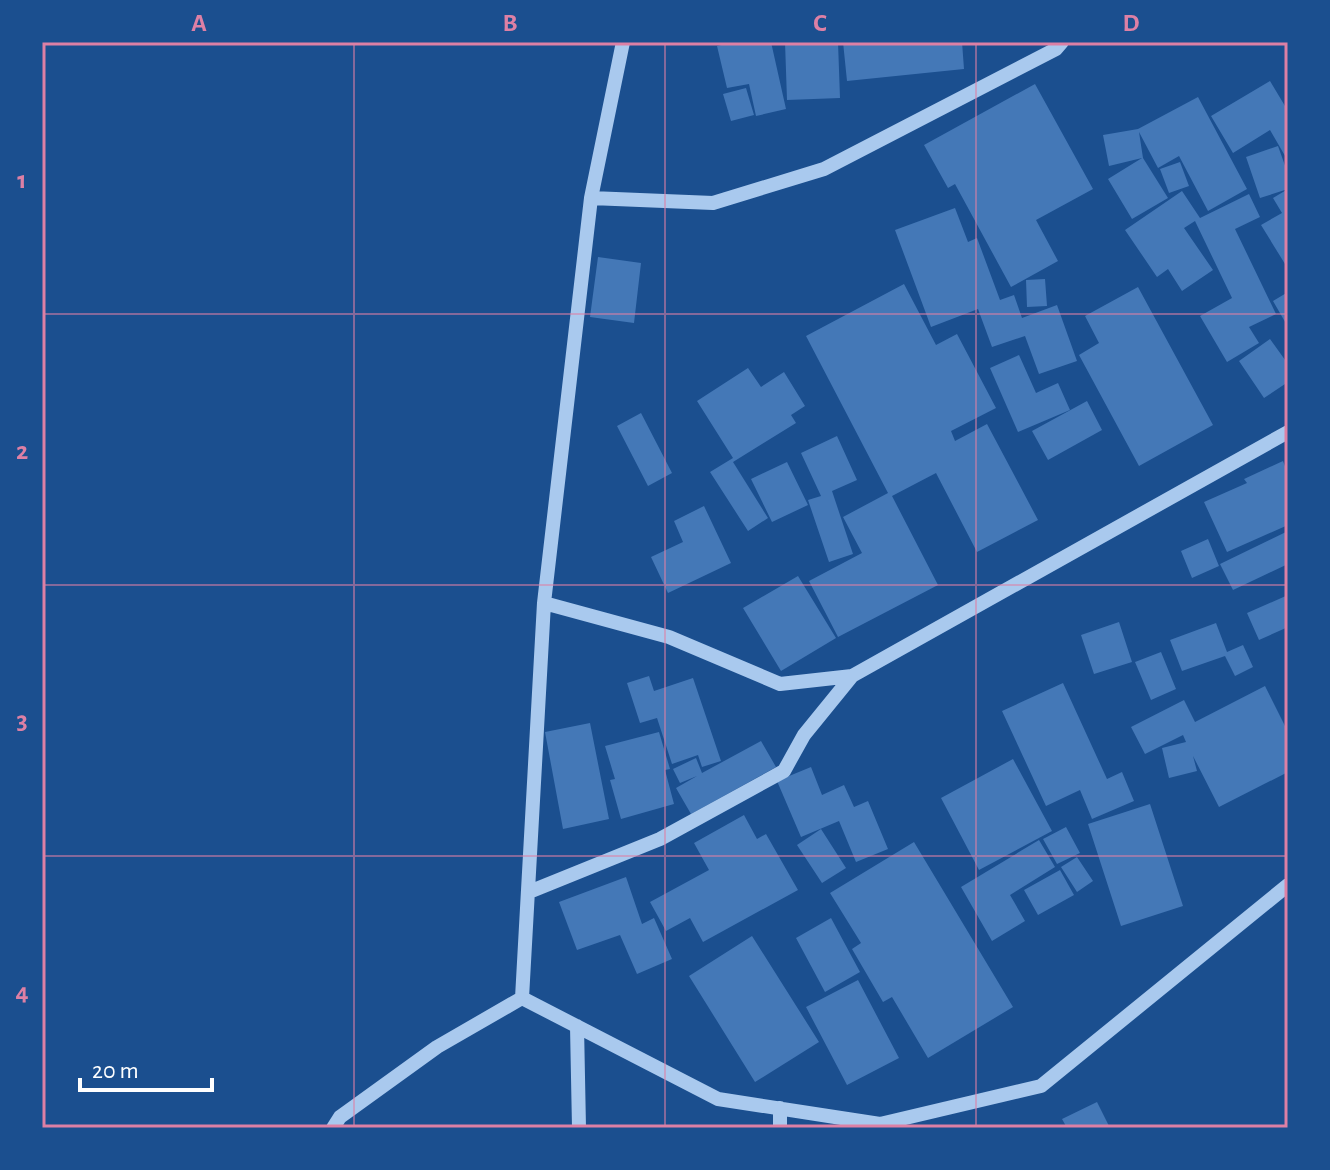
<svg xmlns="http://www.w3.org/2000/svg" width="1330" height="1170" font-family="'Alegreya Sans',sans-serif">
  <rect width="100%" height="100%" fill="#1b4f8f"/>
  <path fill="#4478b7" d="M 734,42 L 771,42 L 786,109 L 756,116 L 749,84 L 727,88 L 717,46 Z
    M 785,42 L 838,42 L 840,98 L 787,100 Z
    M 843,42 L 962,42 L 964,69 L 847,81 Z
    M 1270,81 L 1288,111 L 1288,161 L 1270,130 L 1233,153 L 1211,116 Z
    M 1035,84 L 1093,189 L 1036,220 L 1058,261 L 1011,287 L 955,184 L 948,188 L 924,145 Z
    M 746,88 L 754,115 L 731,121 L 723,94 Z
    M 1198,97 L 1247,189 L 1208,211 L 1179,156 L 1158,168 L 1139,132 L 1143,158 L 1168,198 L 1132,219 L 1108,179 L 1142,158 L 1109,166 L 1103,135 L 1138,129 Z
    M 1278,146 L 1288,174 L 1288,189 L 1260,198 L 1246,157 Z
    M 1180,162 L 1189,186 L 1169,193 L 1160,169 Z
    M 1288,189 L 1288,262 L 1285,264 L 1261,225 L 1282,213 L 1273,198 Z
    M 1182,191 L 1200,218 L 1249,194 L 1260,217 L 1235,229 L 1276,314 L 1249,327 L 1259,343 L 1227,362 L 1200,316 L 1232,298 L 1195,221 L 1184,228 L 1213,270 L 1182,291 L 1168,269 L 1157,277 L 1125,230 Z
    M 955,208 L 968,242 L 977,238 L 1000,300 L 1014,295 L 1022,318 L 1057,305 L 1077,361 L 1039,374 L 1025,336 L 992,347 L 978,309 L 931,327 L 895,230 Z
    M 598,257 L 641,263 L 634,323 L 590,317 Z
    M 1045,279 L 1047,306 L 1027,307 L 1026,280 Z
    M 904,284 L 936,345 L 957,334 L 996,408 L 951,431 L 955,441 L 987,424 L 1038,520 L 977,552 L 936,473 L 892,496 L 938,585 L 838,637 L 809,581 L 862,553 L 843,517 L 888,493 L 806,336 Z
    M 1138,287 L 1213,425 L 1139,466 L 1079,355 L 1099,343 L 1085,316 Z
    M 1288,292 L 1288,327 L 1273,301 Z
    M 1270,339 L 1288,364 L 1288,382 L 1264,398 L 1239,361 Z
    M 1019,355 L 1036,393 L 1058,383 L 1070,410 L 1018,432 L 990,368 Z
    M 748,368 L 761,387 L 784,372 L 805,406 L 791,415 L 796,423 L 733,462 L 768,518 L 748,531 L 710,472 L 733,458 L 697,401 Z
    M 1087,401 L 1102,430 L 1048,460 L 1032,431 Z
    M 641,413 L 672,473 L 648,486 L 617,426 Z
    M 837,436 L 857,480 L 832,491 L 853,554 L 829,562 L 808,500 L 821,496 L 801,453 Z
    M 1283,461 L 1288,474 L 1288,525 L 1227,552 L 1204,502 L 1247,483 L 1244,479 Z
    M 787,462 L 808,505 L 772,522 L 751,479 Z
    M 704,506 L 731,563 L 668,593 L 651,557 L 683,542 L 674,521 Z
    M 1288,531 L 1288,564 L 1233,590 L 1220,564 Z
    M 1208,539 L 1219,566 L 1192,578 L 1181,551 Z
    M 798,576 L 836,638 L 781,671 L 743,608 Z
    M 1288,595 L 1288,627 L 1259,640 L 1247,613 Z
    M 1119,622 L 1132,662 L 1094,674 L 1081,635 Z
    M 1216,623 L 1227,652 L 1243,645 L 1253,667 L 1235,676 L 1225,656 L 1182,671 L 1170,640 Z
    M 1161,652 L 1176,689 L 1151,700 L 1135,662 Z
    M 649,676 L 654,691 L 693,678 L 721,761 L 702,767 L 698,755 L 672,764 L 657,718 L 640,723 L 627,683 Z
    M 1063,683 L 1107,779 L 1122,772 L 1134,801 L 1092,819 L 1080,790 L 1046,806 L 1002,711 Z
    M 1265,686 L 1288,732 L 1288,772 L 1219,807 L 1193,756 L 1197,771 L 1169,778 L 1162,748 L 1186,742 L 1183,735 L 1145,754 L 1131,727 L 1184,700 L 1195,722 Z
    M 590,723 L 609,819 L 563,829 L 545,732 Z
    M 659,732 L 670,769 L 665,770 L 674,804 L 621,819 L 610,780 L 615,779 L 605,746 Z
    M 761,741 L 776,767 L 691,814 L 676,788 L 697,776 L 680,783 L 673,769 L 696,758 L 702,773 Z
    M 1013,759 L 1052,831 L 979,870 L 941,798 Z
    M 811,767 L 822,795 L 844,785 L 854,807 L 868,801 L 888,849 L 856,862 L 839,821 L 801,837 L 777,781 Z
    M 1150,804 L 1183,906 L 1121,926 L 1088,824 Z
    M 744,815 L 757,839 L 766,834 L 798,890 L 703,942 L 690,918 L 666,931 L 650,902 L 709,870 L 694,843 Z
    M 1066,827 L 1080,853 L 1057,864 L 1043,839 Z
    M 821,829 L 846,868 L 822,883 L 797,845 Z
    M 1039,840 L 1055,867 L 1010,895 L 1025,921 L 992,941 L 961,887 Z
    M 914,842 L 1013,1007 L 928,1058 L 892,997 L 883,1002 L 852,949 L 861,943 L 830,893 Z
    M 1077,857 L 1093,881 L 1077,892 L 1061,867 Z
    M 1060,870 L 1074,895 L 1038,915 L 1024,890 Z
    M 626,877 L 642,924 L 654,918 L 672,959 L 637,974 L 620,935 L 577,950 L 559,902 Z
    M 831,918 L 860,972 L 825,992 L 796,938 Z
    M 752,936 L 819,1042 L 755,1082 L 689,976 Z
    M 858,980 L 899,1058 L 847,1085 L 806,1007 Z
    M 1097,1102 L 1110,1128 L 1067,1128 L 1062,1119 Z"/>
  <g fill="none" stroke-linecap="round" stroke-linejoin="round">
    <path stroke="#a9c9ee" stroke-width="14" d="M 591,198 L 713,203 L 824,169 L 1056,49 L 1062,42
      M 852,676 L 1288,432
      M 529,892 L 660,839 L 784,771 L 804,735 L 852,676 L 780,684 L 669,637 L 544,603
      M 522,998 L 544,603 L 591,198 L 623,42
      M 522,998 L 718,1099 L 880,1124 L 1041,1086 L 1288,885
      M 577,1026 L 579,1128
      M 780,1108 L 780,1128
      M 333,1128 L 340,1117 L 437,1047 L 522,998"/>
  </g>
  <path fill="none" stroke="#dd80a5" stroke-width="2" stroke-opacity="0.55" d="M 354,42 L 354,1128M 665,42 L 665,1128M 976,42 L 976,1128M 42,314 L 1288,314M 42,585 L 1288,585M 42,856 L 1288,856"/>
  <rect width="1330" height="1170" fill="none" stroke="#1b4f8f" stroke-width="88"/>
  <path d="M80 1078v12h132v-12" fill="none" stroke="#ffffff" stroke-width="4"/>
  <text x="92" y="1078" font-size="24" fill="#ffffff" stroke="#1b4f8f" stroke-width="6" paint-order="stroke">20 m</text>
  <rect x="44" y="44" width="1242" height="1082" fill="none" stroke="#dd80a5" stroke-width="3"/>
  <g font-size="26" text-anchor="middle" font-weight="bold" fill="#dd80a5">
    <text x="199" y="31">A</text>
    <text x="510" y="31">B</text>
    <text x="820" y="31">C</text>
    <text x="1131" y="31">D</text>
    <text x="22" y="188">1</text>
    <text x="22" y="459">2</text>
    <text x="22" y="729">3</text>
    <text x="22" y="1000">4</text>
  </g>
</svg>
